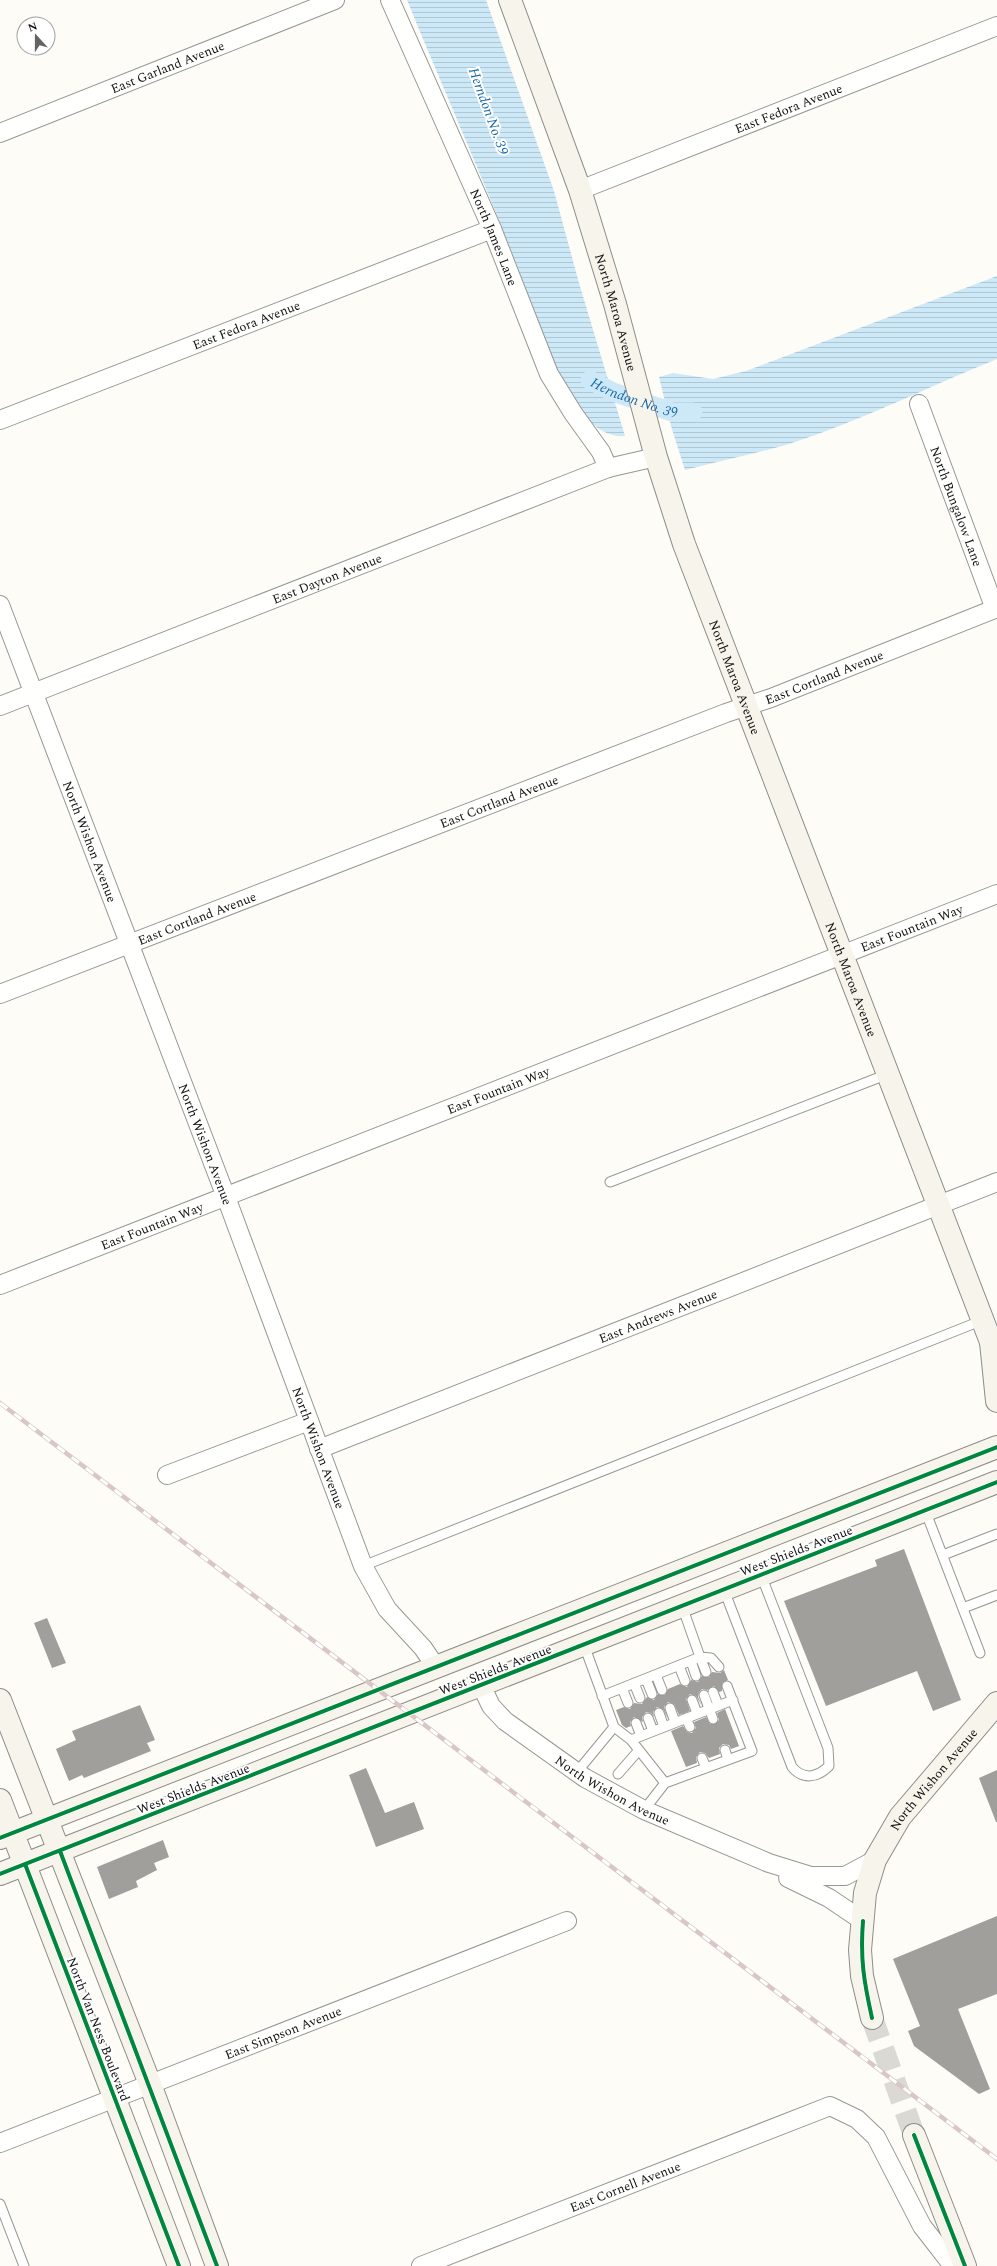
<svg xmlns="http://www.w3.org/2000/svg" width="997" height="2266" font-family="Spectral,serif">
  <defs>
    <pattern id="water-rules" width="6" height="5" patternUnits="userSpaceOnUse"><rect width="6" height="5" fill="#cde8f7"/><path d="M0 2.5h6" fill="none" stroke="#afc6d3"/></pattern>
  </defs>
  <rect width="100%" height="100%" fill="#fdfcf7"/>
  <path fill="url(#water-rules)" d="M 407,0 L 486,0 L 554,191 L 579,283 L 625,436 C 602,438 585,419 574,400 C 546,357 533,305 514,258 C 480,171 442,86 407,0 Z
    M 997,276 L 997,359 C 928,387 860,421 789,444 C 755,454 720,461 685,470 L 671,426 L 659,377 L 673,373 L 713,379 L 746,371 Z"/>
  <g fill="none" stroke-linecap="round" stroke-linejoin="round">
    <path stroke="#cde8f7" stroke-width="19" id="s1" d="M 590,380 L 613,392 L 672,412 L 693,412"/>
  </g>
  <path fill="#a19f9c" d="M 904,1549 L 961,1700 L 933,1711 L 917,1671 L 826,1706 L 784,1601 L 877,1566 L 875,1560 Z
    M 47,1618 L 66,1663 L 52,1668 L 34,1623 Z
    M 724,1670 L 728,1680 L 722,1683 L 722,1691 L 719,1692 L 714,1686 L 707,1690 L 702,1689 L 699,1692 L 698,1697 L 702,1706 L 696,1696 L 690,1694 L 686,1699 L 690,1711 L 679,1715 L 674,1704 L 668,1702 L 664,1707 L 668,1719 L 663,1709 L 657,1707 L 653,1712 L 654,1717 L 651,1713 L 646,1712 L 642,1717 L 643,1722 L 634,1717 L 630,1722 L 631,1726 L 626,1728 L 622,1725 L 616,1710 L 624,1707 L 630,1709 L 634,1703 L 642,1704 L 647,1697 L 654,1700 L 658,1694 L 665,1695 L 668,1689 L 680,1684 L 687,1687 L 691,1680 L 698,1682 L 702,1676 L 709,1677 L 712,1672 L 720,1673 Z
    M 140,1705 L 155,1740 L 147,1743 L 151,1751 L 84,1778 L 82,1775 L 69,1781 L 56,1749 L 76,1740 L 72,1731 Z
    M 725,1709 L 739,1746 L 731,1749 L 729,1745 L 723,1744 L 719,1748 L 720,1754 L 709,1758 L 705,1753 L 700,1752 L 696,1757 L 697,1763 L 686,1767 L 671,1731 L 683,1726 L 687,1732 L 692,1733 L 696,1728 L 694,1722 L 706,1717 L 710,1724 L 715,1724 L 719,1720 L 717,1713 Z
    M 366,1768 L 385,1813 L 414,1802 L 424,1829 L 376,1847 L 349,1775 Z
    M 997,1770 L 997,1822 L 996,1822 L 979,1778 Z
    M 163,1840 L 169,1857 L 154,1863 L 157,1870 L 136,1881 L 138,1887 L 109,1899 L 97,1867 Z
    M 997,1916 L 997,1994 L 958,2009 L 990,2089 L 979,2094 L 914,2046 L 908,2031 L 920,2026 L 893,1959 Z"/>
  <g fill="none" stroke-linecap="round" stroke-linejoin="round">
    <path stroke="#dad9d4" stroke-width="22" stroke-dasharray="22 11" stroke-linecap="butt" d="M 872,2018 L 914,2135"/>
    <g stroke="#979795" stroke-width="11">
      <path id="lane" d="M 610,1182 L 888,1074
        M 925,1510 L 980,1653
        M 943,1555 L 997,1534
        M 363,1566 L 983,1320
        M 724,1590 L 792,1767 C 803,1780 817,1778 829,1766 L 828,1748 L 761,1575
        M 963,1608 L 997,1595
        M 691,1661 L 696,1676
        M 679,1666 L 685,1681
        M 706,1672 L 700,1657 L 711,1658 L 719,1667
        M 656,1675 L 662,1690
        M 646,1679 L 652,1694
        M 634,1683 L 640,1698
        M 622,1688 L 628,1703
        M 713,1692 L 718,1705
        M 704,1695 L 713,1719
        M 602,1696 L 700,1657 L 682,1606
        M 692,1700 L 697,1713
        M 670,1708 L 675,1722
        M 659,1713 L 664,1727
        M 648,1718 L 653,1731
        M 686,1718 L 690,1727
        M 636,1723 L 641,1736
        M 614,1727 L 631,1740 L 665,1783 L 644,1810
        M 631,1740 L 733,1700
        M 725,1750 L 728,1760
        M 702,1758 L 706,1768
        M 577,1772 L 614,1727 L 584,1645
        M 618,1774 L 639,1750
        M 665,1783 L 752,1751 L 727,1686
        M 0,2204 L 24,2266"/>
    </g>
    <g stroke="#979795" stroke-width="20">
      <g id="street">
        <path id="s2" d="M 390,0 L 492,229 L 549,374 L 573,413 L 601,452 L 608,468"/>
        <path id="s3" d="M 0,133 L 335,0"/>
        <path id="s4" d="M 580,190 L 997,26"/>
        <path id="s5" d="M 919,404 L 995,609"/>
        <path id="s6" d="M 0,420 L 492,229"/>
        <path id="s7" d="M 0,605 L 226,1197 L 363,1566 L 387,1609 L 423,1648 L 436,1667"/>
        <path id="s8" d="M 0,706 L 608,468 L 656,457"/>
        <path id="s9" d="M 0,994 L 726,713 L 771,698 L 997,608"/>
        <path id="s10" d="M 0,1285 L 997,894"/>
        <path id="s11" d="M 319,1449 L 997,1182"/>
        <path d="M 167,1475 L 309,1421"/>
        <path id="s12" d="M 481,1685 L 491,1706 L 505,1721 L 585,1778 L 644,1810 L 769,1863 L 811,1876 L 845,1876 L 875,1860"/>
        <path d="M 788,1878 L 829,1898 L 863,1921"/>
        <path id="s13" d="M 0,2143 L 567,1921"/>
        <path id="s14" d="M 421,2266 L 830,2106 L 857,2119 L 876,2137 L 922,2226 L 953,2266"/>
      </g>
    </g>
    <g stroke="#8e8d8b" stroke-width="24">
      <g id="secondary">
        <path id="s15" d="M 510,0 L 580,190 L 615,304 L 656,457 L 684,544 L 991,1342 L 997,1352"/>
        <path d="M 991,1342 L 997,1401"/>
        <path d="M 0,1700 L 150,2084 L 217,2266"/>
        <path d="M 0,1800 L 179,2266"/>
        <path d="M 0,1838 L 997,1447"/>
        <path d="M 0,1874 L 997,1482"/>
        <path id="s16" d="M 872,2018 L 862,1976 L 860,1950 L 865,1893 L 875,1860 L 900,1817 L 997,1703"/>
        <path d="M 914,2135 L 965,2266"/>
      </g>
    </g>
    <use href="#lane" stroke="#fffffe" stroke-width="9"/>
    <use href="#street" stroke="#fffffe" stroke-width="18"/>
    <use href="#secondary" stroke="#f6f4eb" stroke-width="22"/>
    <g stroke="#d9c6c7" stroke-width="4.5">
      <path id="rail" d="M 0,1403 L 997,2159"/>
    </g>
    <use href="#rail" stroke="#fff" stroke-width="3" stroke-dasharray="9" stroke-linecap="butt"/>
    <g stroke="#fff" stroke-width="6">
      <path id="cycleway" d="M 0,1838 L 997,1447
        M 60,1851 L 217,2266
        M 25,1864 L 179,2266
        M 0,1874 L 997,1482
        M 863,1921 C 860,1959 864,1982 872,2018
        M 914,2135 L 965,2266"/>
    </g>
    <use href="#cycleway" stroke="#00873e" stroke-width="4"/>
  </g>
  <g text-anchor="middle" stroke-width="4" stroke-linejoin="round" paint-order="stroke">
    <g font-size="13" fill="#111" stroke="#fff">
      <text dy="5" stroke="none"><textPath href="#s3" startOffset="180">East Garland Avenue</textPath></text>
      <text dy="5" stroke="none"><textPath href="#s4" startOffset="224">East Fedora Avenue</textPath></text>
      <text dy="5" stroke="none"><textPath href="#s2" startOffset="259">North James Lane</textPath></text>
      <text dy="5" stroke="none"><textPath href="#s15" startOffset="330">North Maroa Avenue</textPath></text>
      <text dy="5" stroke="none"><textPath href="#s6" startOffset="264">East Fedora Avenue</textPath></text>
      <text dy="5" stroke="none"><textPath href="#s5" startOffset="109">North Bungalow Lane</textPath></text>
      <text dy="5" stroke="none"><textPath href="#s8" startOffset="351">East Dayton Avenue</textPath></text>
      <text dy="5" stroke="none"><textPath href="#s15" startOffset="714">North Maroa Avenue</textPath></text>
      <text dy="5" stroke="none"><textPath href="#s9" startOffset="883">East Cortland Avenue</textPath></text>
      <text dy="5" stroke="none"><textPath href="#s9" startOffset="535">East Cortland Avenue</textPath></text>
      <text dy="5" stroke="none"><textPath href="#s7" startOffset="253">North Wishon Avenue</textPath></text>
      <text dy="5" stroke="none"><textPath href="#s9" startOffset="211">East Cortland Avenue</textPath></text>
      <text dy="5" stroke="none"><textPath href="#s10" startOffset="979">East Fountain Way</textPath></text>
      <text dy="5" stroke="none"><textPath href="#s15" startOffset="1038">North Maroa Avenue</textPath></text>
      <text dy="5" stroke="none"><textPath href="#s10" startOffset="535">East Fountain Way</textPath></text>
      <text dy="5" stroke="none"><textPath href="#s7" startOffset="577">North Wishon Avenue</textPath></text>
      <text dy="5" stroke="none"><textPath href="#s10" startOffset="163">East Fountain Way</textPath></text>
      <text dy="5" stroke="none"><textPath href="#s11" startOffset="364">East Andrews Avenue</textPath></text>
      <text dy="5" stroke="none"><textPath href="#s7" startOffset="901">North Wishon Avenue</textPath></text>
      <text transform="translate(796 1550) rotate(-21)" y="5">West Shields Avenue</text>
      <text transform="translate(495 1669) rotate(-21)" y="5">West Shields Avenue</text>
      <text dy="5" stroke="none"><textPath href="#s16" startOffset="261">North Wishon Avenue</textPath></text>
      <text transform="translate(193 1788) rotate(-21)" y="5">West Shields Avenue</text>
      <text dy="5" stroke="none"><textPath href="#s12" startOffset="172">North Wishon Avenue</textPath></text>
      <text transform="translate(99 2029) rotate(69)" y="5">North Van Ness Boulevard</text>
      <text dy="5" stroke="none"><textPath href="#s13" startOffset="304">East Simpson Avenue</textPath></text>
      <text dy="5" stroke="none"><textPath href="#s14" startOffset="219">East Cornell Avenue</textPath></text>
    </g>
    <g font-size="14" font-style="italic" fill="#1768a6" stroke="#fff">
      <text transform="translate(489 111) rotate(70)" y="5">Herndon No. 39</text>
      <text dy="5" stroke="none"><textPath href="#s1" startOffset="48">Herndon No. 39</textPath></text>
    </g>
  </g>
  <g transform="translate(36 36) rotate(339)"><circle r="19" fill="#ffffff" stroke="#a0a0a0"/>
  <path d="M0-3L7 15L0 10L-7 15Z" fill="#646362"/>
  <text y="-6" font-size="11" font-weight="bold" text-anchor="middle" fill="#111111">N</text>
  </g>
</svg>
